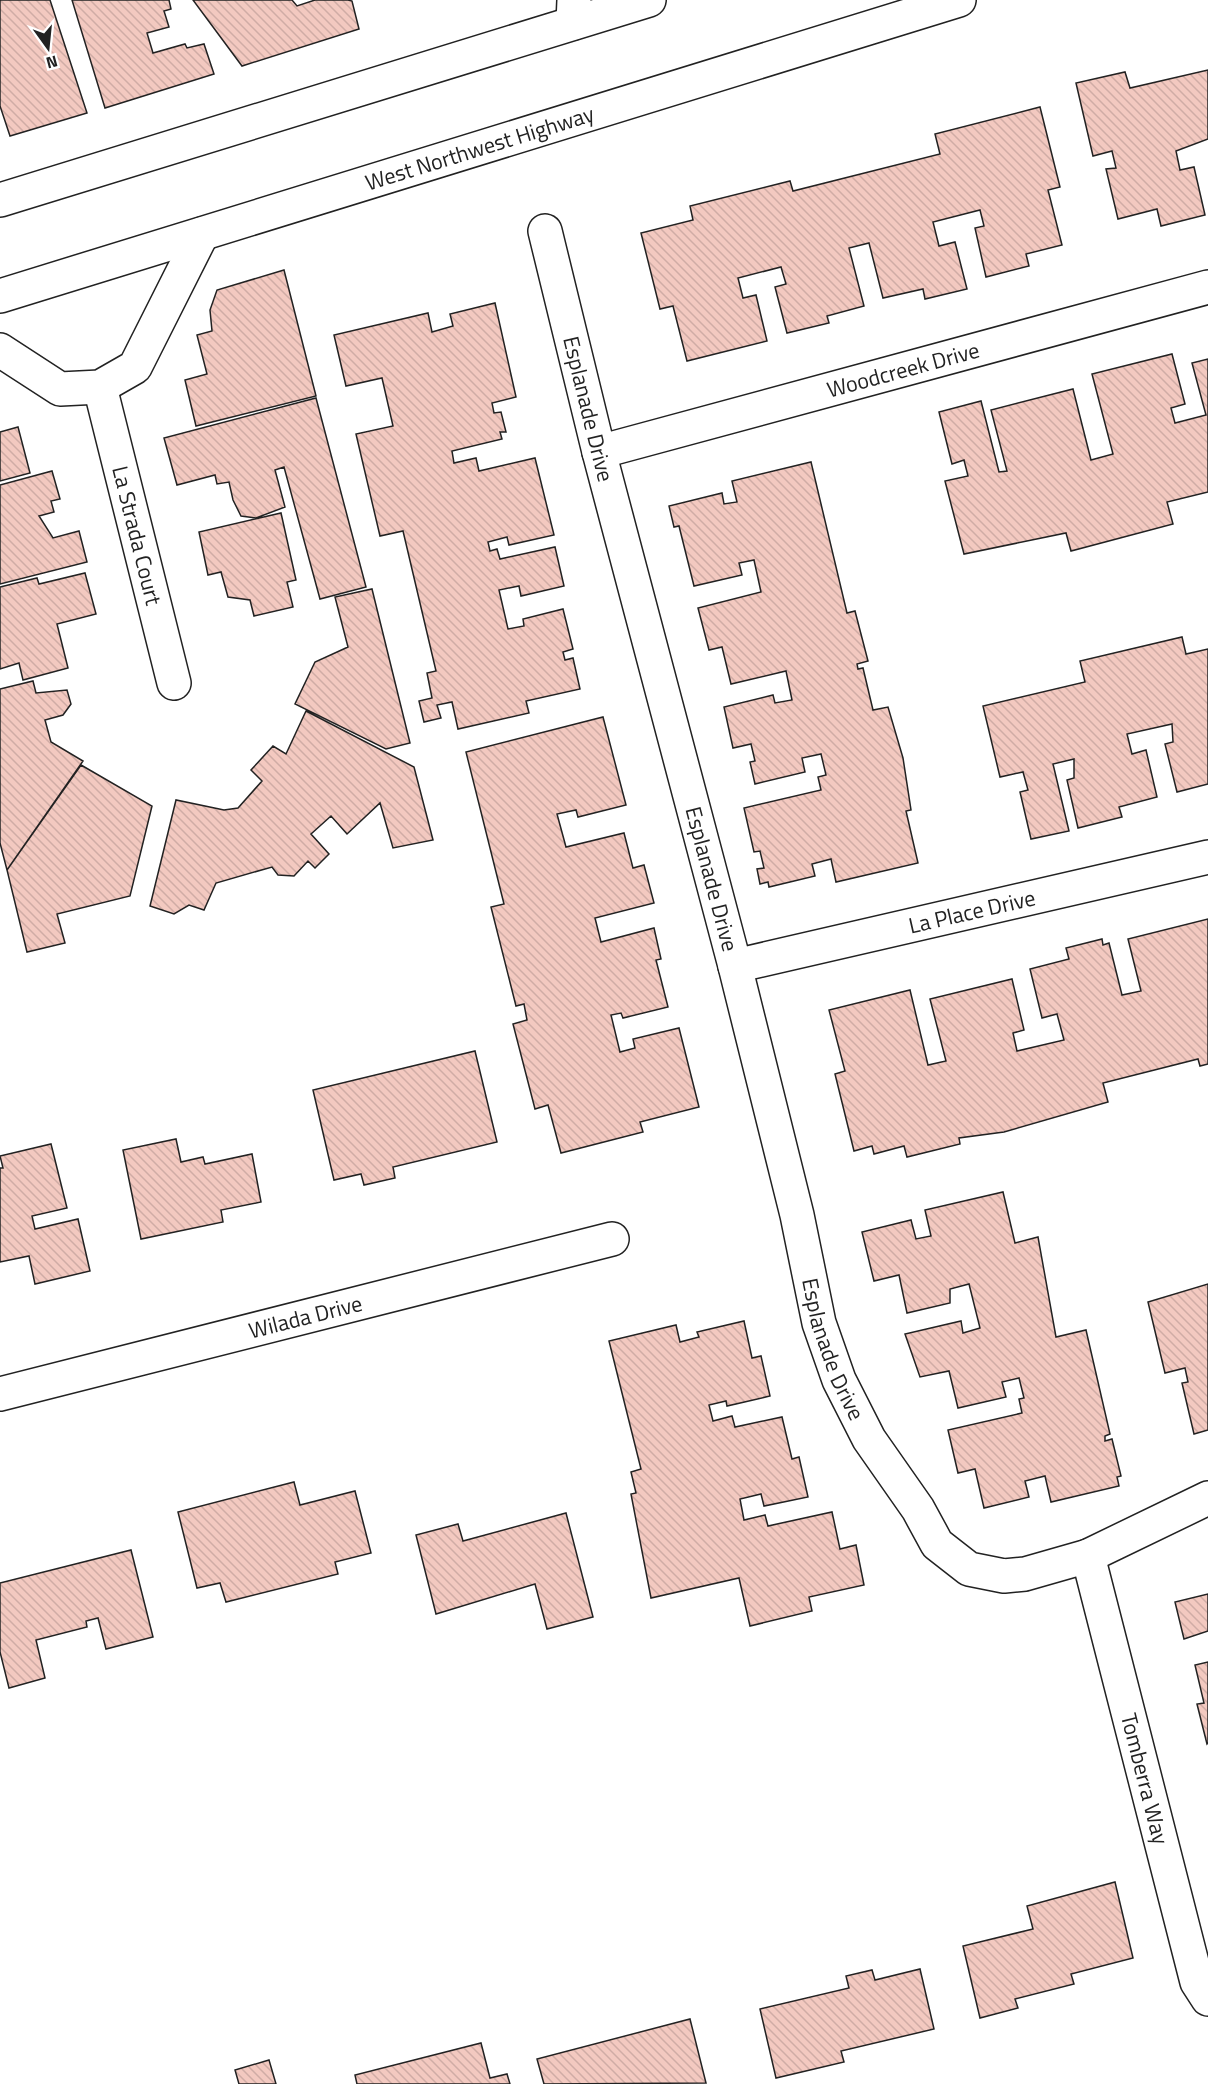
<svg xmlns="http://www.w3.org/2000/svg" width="1208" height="2084" font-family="'Titillium Web',sans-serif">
  <defs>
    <pattern id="building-back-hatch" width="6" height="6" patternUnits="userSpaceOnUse" patternTransform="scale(1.5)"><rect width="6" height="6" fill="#f3c9c0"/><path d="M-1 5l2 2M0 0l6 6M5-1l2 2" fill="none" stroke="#d0aca5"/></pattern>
  </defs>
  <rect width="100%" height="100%" fill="#fff"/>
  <path fill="url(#building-back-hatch)" stroke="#222" stroke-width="1.5" d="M 0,0 L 50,0 L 87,113 L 10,136 L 0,106 Z
    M 72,0 L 169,0 L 171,9 L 164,11 L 169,27 L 147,33 L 153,53 L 185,44 L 187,48 L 204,44 L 214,74 L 105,108 Z
    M 193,0 L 292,0 L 297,6 L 315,0 L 348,0 L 352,1 L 359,29 L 242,66 Z
    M 1208,70 L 1208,139 L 1176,151 L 1180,170 L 1194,167 L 1205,215 L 1161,226 L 1157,209 L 1118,219 L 1106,169 L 1116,168 L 1112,151 L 1093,156 L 1076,83 L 1125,72 L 1130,88 Z
    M 1040,107 L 1060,187 L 1048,190 L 1062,245 L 1026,254 L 1029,266 L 986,277 L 975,228 L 984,226 L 980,210 L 933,222 L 939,246 L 955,242 L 967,289 L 925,299 L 923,289 L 883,298 L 869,243 L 849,248 L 864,306 L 827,316 L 829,323 L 787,333 L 775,287 L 786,284 L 781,267 L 738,278 L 743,298 L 756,295 L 767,341 L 687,361 L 673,306 L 660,309 L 641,233 L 693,220 L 690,206 L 790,181 L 793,191 L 940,154 L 935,134 Z
    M 284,270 L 316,396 L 196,426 L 185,380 L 207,374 L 197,335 L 212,331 L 210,310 L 217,290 Z
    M 495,303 L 516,397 L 492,403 L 494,413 L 501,412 L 506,432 L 500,432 L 502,439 L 452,451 L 454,463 L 476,458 L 479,471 L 535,458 L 554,535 L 509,545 L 507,537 L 488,542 L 490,551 L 497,549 L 500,559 L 555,547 L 564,586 L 521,596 L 519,586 L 499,590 L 508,629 L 524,626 L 523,619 L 563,609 L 573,649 L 563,652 L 565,660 L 573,658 L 580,689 L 526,701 L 529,713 L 458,729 L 452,702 L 437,705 L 441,718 L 424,722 L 419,701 L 432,698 L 427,673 L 436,671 L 403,531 L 380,536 L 356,434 L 393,426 L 382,378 L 346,386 L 334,335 L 428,313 L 432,332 L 453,326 L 450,314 Z
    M 1172,354 L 1185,404 L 1171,408 L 1175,423 L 1206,415 L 1192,363 L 1208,359 L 1208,492 L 1167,502 L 1173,524 L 1071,551 L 1066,533 L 964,554 L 945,481 L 968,476 L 964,460 L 952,464 L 939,412 L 981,401 L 999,472 L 1007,471 L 991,410 L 1073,389 L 1091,460 L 1113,454 L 1092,374 Z
    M 316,398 L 366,587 L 320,599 L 284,467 L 275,470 L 285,507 L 256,518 L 241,516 L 233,500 L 229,482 L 217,484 L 215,475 L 177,485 L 164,438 Z
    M 18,427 L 30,473 L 0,481 L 0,432 Z
    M 811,462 L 847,613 L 855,611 L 868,661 L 857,664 L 858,669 L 863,668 L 873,710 L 888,707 L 903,758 L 911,810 L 906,811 L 918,863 L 836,882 L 831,859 L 812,864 L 815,876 L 769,887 L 768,882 L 760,884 L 757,869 L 764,868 L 760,851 L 754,852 L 744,808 L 821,790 L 818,777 L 826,775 L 821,754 L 802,758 L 805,772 L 755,784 L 750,762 L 755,761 L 751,744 L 733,748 L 724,707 L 773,695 L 775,703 L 792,700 L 786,671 L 731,684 L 722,647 L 709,650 L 698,608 L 761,592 L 754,560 L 739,563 L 742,575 L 694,586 L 679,526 L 674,527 L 669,506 L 722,493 L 724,504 L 737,502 L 732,481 Z
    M 52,471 L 60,499 L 51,501 L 54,512 L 39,516 L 53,538 L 79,531 L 87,562 L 0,584 L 0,485 Z
    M 281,513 L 296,580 L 287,582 L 293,607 L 254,616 L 250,600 L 228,597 L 221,572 L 208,575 L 199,532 Z
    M 85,573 L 96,614 L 57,624 L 68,668 L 23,680 L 19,663 L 0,669 L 0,587 L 37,578 L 39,584 Z
    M 372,589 L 410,743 L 386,749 L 295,704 L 315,662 L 348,647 L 335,597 Z
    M 1182,637 L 1186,654 L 1208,649 L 1208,784 L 1177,792 L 1165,744 L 1173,742 L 1172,724 L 1127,734 L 1132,754 L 1146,750 L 1157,797 L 1119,807 L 1122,817 L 1078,828 L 1067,780 L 1074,778 L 1074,759 L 1053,764 L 1069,831 L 1031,839 L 1020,792 L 1028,790 L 1023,772 L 1000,777 L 983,706 L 1085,682 L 1080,661 Z
    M 33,681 L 36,693 L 67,690 L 71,704 L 63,715 L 45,720 L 51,742 L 83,761 L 7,870 L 0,843 L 0,689 Z
    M 306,711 L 414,767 L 433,840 L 393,848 L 380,803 L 347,834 L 331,816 L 311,834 L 329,854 L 315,868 L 308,861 L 294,876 L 278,875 L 272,867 L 216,883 L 204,910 L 189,905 L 174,914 L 150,906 L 176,800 L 224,810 L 238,808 L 262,781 L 251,770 L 273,746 L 286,754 Z
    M 603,717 L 626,805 L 578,817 L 576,810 L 557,814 L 566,847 L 624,833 L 633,868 L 644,865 L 654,903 L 595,918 L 601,942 L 654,928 L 661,959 L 656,960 L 668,1007 L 623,1018 L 621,1013 L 611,1015 L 620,1052 L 635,1048 L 633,1039 L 679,1028 L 699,1107 L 640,1122 L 643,1132 L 561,1153 L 548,1105 L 535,1109 L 513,1024 L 527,1020 L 524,1004 L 516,1006 L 491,907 L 504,904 L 466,752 Z
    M 81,765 L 152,806 L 130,896 L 57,914 L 65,943 L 27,952 L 7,870 Z
    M 1208,919 L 1208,1064 L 1200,1066 L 1198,1059 L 1103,1083 L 1108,1102 L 1004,1132 L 959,1138 L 960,1144 L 907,1157 L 904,1146 L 874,1154 L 872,1146 L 854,1151 L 835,1074 L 845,1071 L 829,1010 L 910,990 L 928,1065 L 946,1061 L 930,999 L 1012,979 L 1024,1030 L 1013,1033 L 1017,1051 L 1064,1040 L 1057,1014 L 1042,1018 L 1030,969 L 1069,959 L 1066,948 L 1102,939 L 1103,945 L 1109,943 L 1122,995 L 1141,991 L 1128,939 Z
    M 475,1051 L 497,1142 L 393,1167 L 395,1178 L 364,1185 L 361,1174 L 334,1180 L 313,1090 Z
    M 176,1139 L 181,1162 L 203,1157 L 205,1164 L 252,1154 L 261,1202 L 221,1210 L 223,1222 L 141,1239 L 123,1150 Z
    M 51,1144 L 67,1208 L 32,1216 L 35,1229 L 78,1219 L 90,1271 L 35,1284 L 29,1256 L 0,1262 L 0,1168 L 3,1168 L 0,1156 Z
    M 1003,1192 L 1015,1243 L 1038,1237 L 1056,1337 L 1086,1330 L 1110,1434 L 1105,1436 L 1105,1441 L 1112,1439 L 1121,1476 L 1117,1477 L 1119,1486 L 1051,1502 L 1045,1476 L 1025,1481 L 1029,1497 L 984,1508 L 975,1469 L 958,1473 L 948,1430 L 1022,1413 L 1019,1399 L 1024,1398 L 1019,1378 L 1002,1382 L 1006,1397 L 958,1408 L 949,1371 L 920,1377 L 905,1334 L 961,1321 L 963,1333 L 980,1328 L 969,1284 L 950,1289 L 950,1303 L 907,1313 L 899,1275 L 874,1281 L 862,1232 L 911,1220 L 916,1239 L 931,1236 L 925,1210 Z
    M 1208,1284 L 1208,1430 L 1194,1434 L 1182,1383 L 1188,1382 L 1185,1368 L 1165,1373 L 1148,1302 Z
    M 744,1321 L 752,1358 L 761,1356 L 770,1396 L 727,1406 L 726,1401 L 709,1405 L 713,1421 L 732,1416 L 735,1427 L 782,1417 L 792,1459 L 799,1457 L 808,1497 L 764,1506 L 761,1494 L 740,1499 L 744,1520 L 765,1515 L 768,1526 L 832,1512 L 840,1549 L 856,1545 L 864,1585 L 809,1597 L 812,1611 L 750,1626 L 739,1578 L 651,1598 L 631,1494 L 636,1493 L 631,1472 L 641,1469 L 609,1341 L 676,1325 L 680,1342 L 699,1337 L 697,1332 Z
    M 294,1482 L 300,1505 L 355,1491 L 371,1553 L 335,1562 L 338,1574 L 226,1602 L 220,1583 L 197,1588 L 178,1512 Z
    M 566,1513 L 593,1617 L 547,1629 L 535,1584 L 436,1614 L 416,1535 L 458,1524 L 463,1541 Z
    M 131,1550 L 153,1637 L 106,1649 L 98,1618 L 86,1621 L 87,1627 L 36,1640 L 45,1678 L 9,1688 L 0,1652 L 0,1583 Z
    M 1208,1594 L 1208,1631 L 1184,1639 L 1175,1602 Z
    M 1208,1662 L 1208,1743 L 1207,1744 L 1197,1704 L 1204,1703 L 1195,1665 Z
    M 1115,1882 L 1133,1958 L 1071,1974 L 1074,1984 L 1015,1999 L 1018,2008 L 980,2018 L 963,1946 L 1033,1929 L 1027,1906 Z
    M 920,1969 L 934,2029 L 841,2051 L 844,2062 L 776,2078 L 760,2009 L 849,1988 L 846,1976 L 872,1970 L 875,1980 Z
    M 690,2019 L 706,2083 L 544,2084 L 537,2059 Z
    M 481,2043 L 490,2078 L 507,2074 L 510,2084 L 357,2084 L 355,2075 Z
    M 269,2060 L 276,2084 L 239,2084 L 235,2070 Z"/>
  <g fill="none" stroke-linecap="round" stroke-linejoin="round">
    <g stroke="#222" stroke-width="36">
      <g id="street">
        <path d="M 573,23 L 574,0"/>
        <path id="s1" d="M 545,231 L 599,452 L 735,966 L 797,1215 L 819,1323 L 839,1380 L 869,1439 L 918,1509 L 937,1544 L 969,1569 L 1004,1576 L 1025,1574 L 1088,1556 L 1208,1498"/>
        <path d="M 0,350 L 60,389 L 100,387 L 135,367 L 202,234"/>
        <path id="s2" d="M 100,387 L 174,683"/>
        <path id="s3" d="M 599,452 L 1208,287"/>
        <path id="s4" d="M 735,966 L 1208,857"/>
        <path id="s5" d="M 0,1394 L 612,1239"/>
        <path id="s6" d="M 1088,1556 L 1197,1982 L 1208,1999"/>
      </g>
    </g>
    <g stroke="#222" stroke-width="36">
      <g id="primary">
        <path d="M 0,200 L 649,0"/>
        <path id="s7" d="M 0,296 L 959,0"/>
      </g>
    </g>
    <use href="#street" stroke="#fff" stroke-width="33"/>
    <use href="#primary" stroke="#fff" stroke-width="33"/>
  </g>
  <g text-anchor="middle" stroke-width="4.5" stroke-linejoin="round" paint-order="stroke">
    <g font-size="22" fill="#222" stroke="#fff">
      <text dy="8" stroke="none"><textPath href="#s7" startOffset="502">West Northwest Highway</textPath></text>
      <text dy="8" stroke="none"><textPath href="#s3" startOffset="315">Woodcreek Drive</textPath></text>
      <text dy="8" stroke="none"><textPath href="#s1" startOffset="183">Esplanade Drive</textPath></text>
      <text dy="8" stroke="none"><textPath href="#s2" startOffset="153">La Strada Court</textPath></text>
      <text dy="8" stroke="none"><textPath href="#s1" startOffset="669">Esplanade Drive</textPath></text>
      <text dy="8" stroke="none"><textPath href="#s4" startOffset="243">La Place Drive</textPath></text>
      <text dy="8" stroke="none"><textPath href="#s5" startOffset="315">Wilada Drive</textPath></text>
      <text dy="8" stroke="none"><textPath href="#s1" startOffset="1155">Esplanade Drive</textPath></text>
      <text dy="8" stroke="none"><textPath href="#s6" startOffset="230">Tomberra Way</textPath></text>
    </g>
  </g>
  <g transform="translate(48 48) rotate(165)" stroke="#ffffff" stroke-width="4.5" paint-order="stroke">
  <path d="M0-4.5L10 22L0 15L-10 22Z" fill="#222222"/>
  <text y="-9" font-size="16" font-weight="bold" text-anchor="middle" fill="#222222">N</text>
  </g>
</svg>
